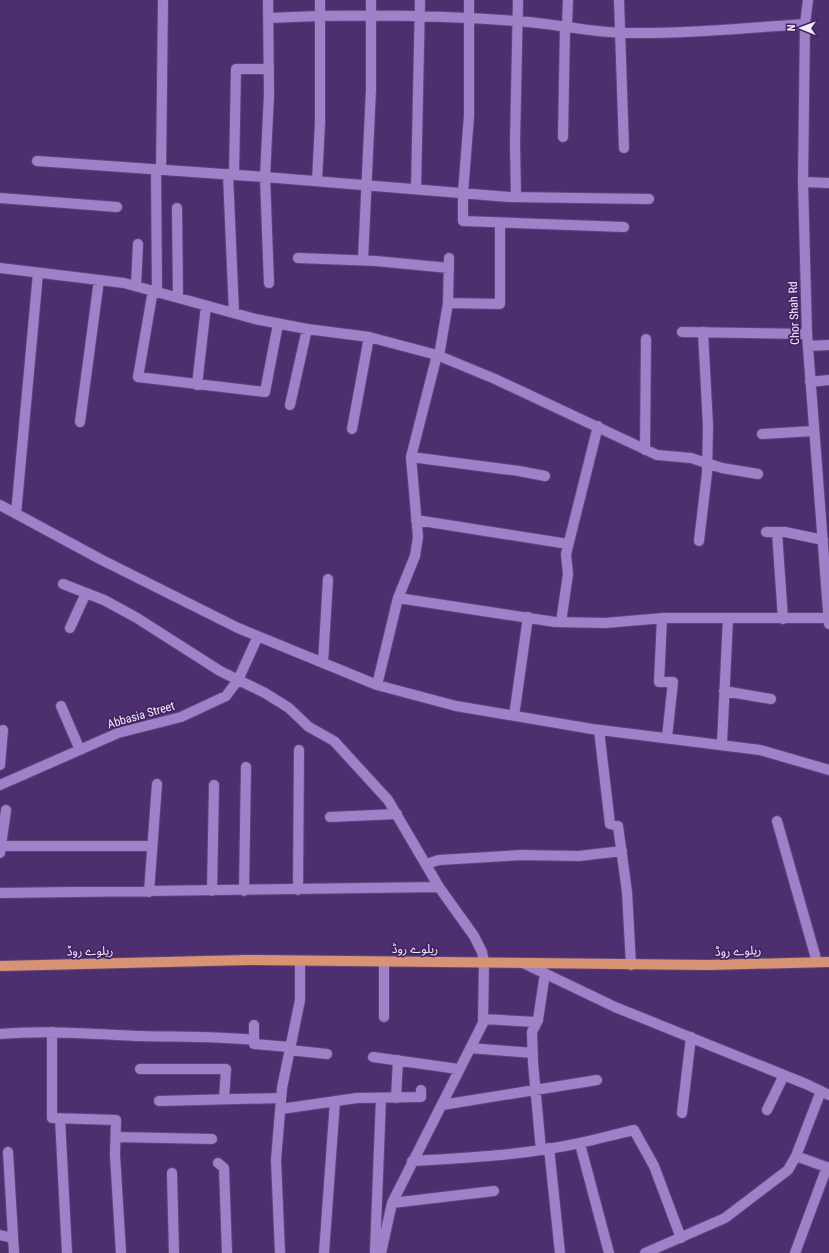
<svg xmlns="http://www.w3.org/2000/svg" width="829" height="1253" font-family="'Roboto Condensed','Noto Sans Arabic',sans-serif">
  <rect width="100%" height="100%" fill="#4d2f70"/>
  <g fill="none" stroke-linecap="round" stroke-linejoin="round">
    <g stroke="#5d4477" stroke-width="12">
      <path id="minor" d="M 268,0 L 269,95 L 265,177 L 269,283
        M 469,0 L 469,116 L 463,193 L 463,221 L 624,227
        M 619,0 L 624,148
        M 808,0 L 805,24 L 803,182 L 807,334 L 829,624
        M 268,18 C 350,14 434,15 516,21 C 552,23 588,32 624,33 C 685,34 745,28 805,24
        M 567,26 L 568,0
        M 563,137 L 565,26
        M 37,161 L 265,177 L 509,197 L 649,199
        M 156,169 L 157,292
        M 161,170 L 163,0
        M 228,174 L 234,313
        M 234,175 L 236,69 L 269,69
        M 317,181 L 320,123 L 320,0
        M 803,182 L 829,183
        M 416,189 L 420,0
        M 516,197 L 515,143 L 518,0
        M 0,198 L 117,207
        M 177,208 L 178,298
        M 298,258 L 376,261 L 449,268
        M 363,260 L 371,89 L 371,0
        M 0,268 L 124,283 L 255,319 L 307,329 L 369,337 L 437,355 L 495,379 L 657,455 L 691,458 L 722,468 L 758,474
        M 136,286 L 138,244
        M 153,290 L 138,377 L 265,392 L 278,324
        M 448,303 L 500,304 L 500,223
        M 682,332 L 807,334
        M 808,346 L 829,345
        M 439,356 L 448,303 L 449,258
        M 810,382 L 829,380
        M 197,385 L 206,306
        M 290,405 L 307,329
        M 80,422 L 99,280
        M 352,429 L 369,337
        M 762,434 L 814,431
        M 645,450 L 646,339
        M 411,457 L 519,471 L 545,476
        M 0,505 L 100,559 L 238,628 L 377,685 L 456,706 L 592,729 L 760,750 L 829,770
        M 16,514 L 38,273
        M 416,520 L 568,544
        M 766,532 L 785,532 L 823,540
        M 777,532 L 783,619
        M 699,541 L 707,473 L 708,426 L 703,332
        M 63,584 L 104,600 L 137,618 L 220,671 L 265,693 L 289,708 L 309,727 L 334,741 L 388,800 L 439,887 L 474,936 L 482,952 L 484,962 L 483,1023 L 392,1203 L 381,1253
        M 398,598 L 555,622 L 605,623 L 664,618 L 829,618
        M 662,618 L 659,682 L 673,682 L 667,737
        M 561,622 L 568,574 L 566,554 L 598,426
        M 70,628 L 86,593
        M 323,663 L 328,579
        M 377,685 L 398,598 L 415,556 L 418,537 L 411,457 L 437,355
        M 724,691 L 771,699
        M 61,706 L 80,750
        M 514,716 L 528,617
        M 599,730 L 610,824 L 618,826 L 627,892 L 631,965
        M 722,744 L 728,618
        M 0,765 L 3,730
        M 0,785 L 118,733 L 181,717 L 226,696 L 238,680 L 258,636
        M 330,817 L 397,814
        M 777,821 L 817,962
        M 1,846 L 152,846
        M 0,853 L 6,810
        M 426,864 L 439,860 L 521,855 L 579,856 L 622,851
        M 298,890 L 299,750
        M 212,891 L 214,785
        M 244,891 L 246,767
        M 149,892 L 157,784
        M 0,893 L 439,887
        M 384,962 L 384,1017
        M 523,963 L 615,1007 L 806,1084 L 829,1095
        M 483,1019 L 537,1022
        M 254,1025 L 254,1044 L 289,1047
        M 52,1032 L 52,1118 L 116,1120 L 115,1155 L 121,1253
        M 0,1034 C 47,1030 94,1034 141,1036 C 179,1037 216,1036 254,1040
        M 470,1048 L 533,1053
        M 289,1050 L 327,1054
        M 373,1057 L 458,1069
        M 140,1069 L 226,1069 L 224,1099
        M 396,1098 L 398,1060
        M 159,1101 L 281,1098
        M 442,1105 L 597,1080
        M 281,1109 L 357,1098 L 421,1097 L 421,1090
        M 767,1110 L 784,1075
        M 682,1113 L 691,1037
        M 60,1118 L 67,1253
        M 116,1137 L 212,1139
        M 580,1144 L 609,1253
        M 549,1148 L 560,1253
        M 541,1150 L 533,1063 L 532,1032 L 538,1020 L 545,973
        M 8,1152 L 14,1253
        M 796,1156 L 829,1168
        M 412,1161 C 468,1158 525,1155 580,1143 C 598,1139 616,1134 634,1130 L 654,1166 L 681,1238
        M 218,1163 L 224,1168 L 227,1253
        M 172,1173 L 174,1253
        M 392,1203 L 494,1191
        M 0,1235 L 13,1238
        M 375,1252 L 381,1098
        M 280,1253 L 276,1160 L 282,1088 L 300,1000 L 300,961
        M 324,1253 L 335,1101
        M 645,1253 L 725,1218 L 788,1170 L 796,1156 L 821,1091
        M 795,1253 L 827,1167"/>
    </g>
    <g stroke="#5d4477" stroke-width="12">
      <path id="major" d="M 0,966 L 248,960 L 708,965 L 829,962"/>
    </g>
    <use href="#minor" stroke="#9f81c9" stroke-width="10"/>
    <use href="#major" stroke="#d89375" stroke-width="10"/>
  </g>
  <g text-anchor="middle" stroke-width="3.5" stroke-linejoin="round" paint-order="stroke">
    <g font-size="12" fill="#f2ecfc" stroke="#422464">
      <text transform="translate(794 313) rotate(-92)" y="4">Chor Shah Rd</text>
      <text transform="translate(141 715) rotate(-16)" y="4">Abbasia Street</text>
      <text x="415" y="953">ریلوے روڈ</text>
      <text transform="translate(90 951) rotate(-1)" y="4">ریلوے روڈ</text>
      <text transform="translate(738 951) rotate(-2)" y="4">ریلوے روڈ</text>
    </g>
  </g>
  <g transform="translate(801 28) rotate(271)" stroke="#422464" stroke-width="3" paint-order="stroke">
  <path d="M0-3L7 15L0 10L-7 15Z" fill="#f2ecfc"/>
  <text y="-6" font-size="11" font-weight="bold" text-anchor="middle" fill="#f2ecfc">N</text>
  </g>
</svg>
